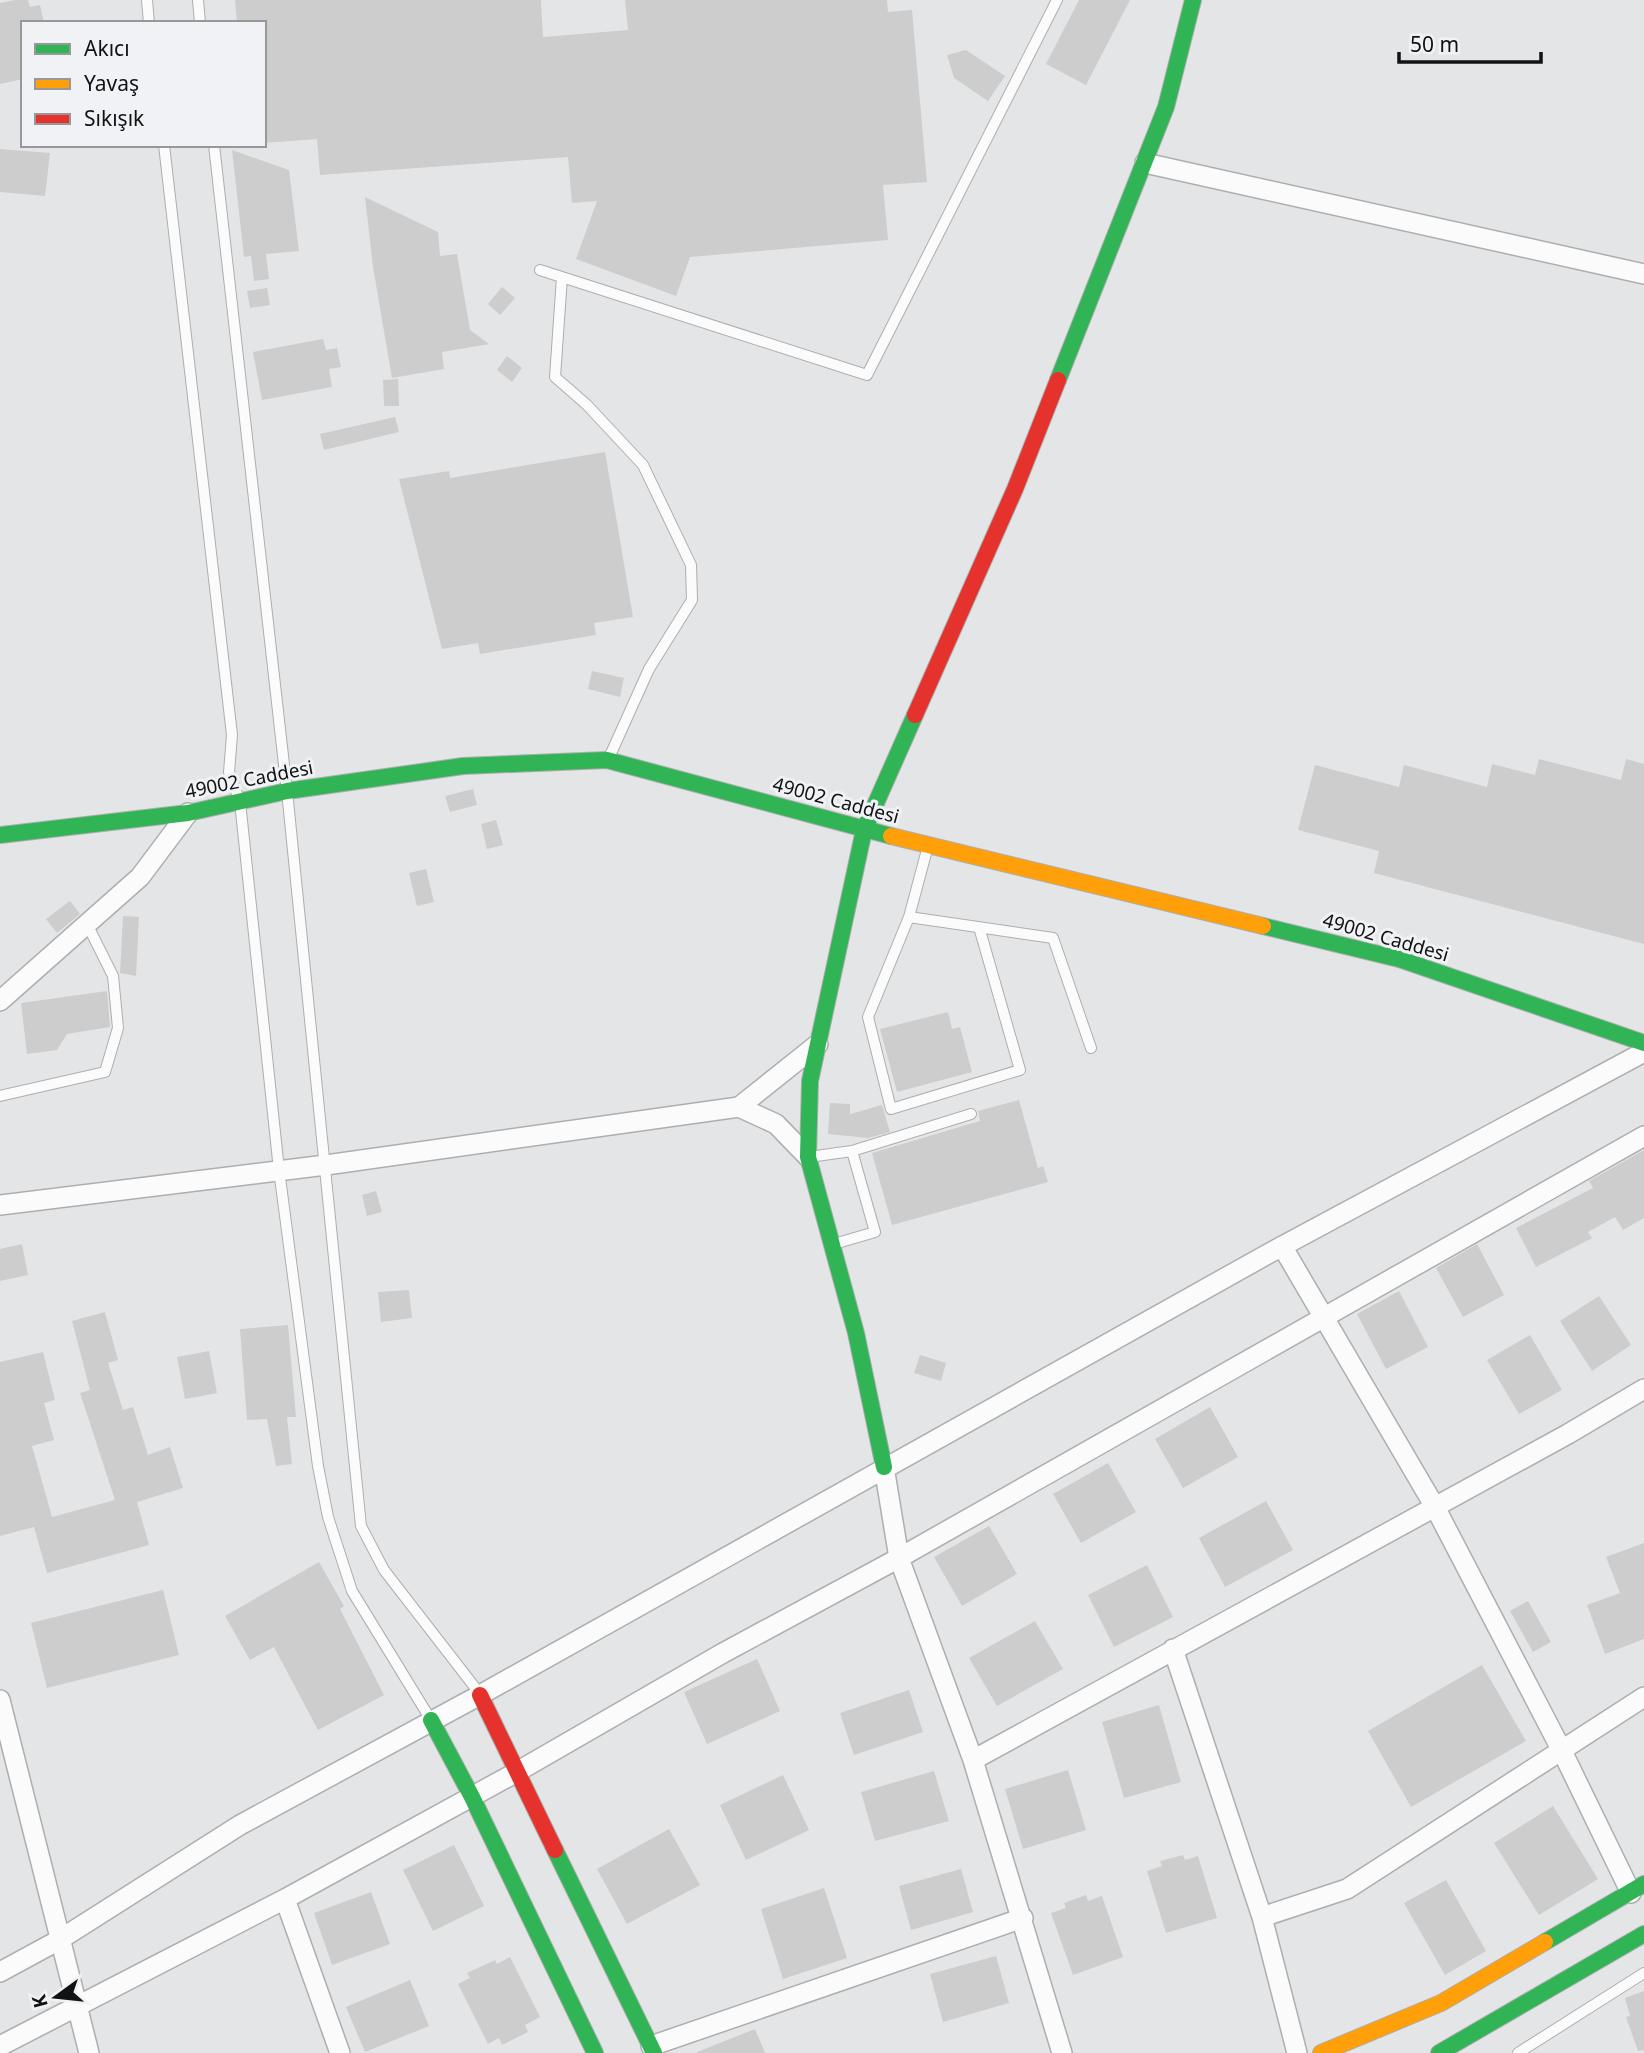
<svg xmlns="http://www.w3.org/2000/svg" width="1644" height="2053" font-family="'Noto Sans',sans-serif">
  <rect width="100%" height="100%" fill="#e4e5e7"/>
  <path fill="#cdcdce" d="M 15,0 L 28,0 L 30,7 L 40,5 L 44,23 L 23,23 L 23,79 L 0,84 L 0,3 Z
    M 235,0 L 541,0 L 543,37 L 628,30 L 625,0 L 887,0 L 888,12 L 912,10 L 927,182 L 883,185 L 888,240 L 690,257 L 676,296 L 576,259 L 597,201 L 572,203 L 568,157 L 320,175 L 317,139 L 264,143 L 264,23 L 237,23 Z
    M 1079,0 L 1130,0 L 1086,85 L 1046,64 Z
    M 966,50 L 1005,76 L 988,101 L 954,78 L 947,55 Z
    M 0,149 L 50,153 L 45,196 L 0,192 Z
    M 232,150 L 289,170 L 299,251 L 266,254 L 269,279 L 254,281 L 251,256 L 244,257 Z
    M 365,197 L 438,232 L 440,256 L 457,254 L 470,330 L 489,344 L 442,352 L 444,369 L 392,378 L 373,267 Z
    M 502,287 L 515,298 L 500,315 L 488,304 Z
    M 267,288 L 270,305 L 250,308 L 247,291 Z
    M 323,339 L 326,350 L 337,348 L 341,367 L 329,369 L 332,387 L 262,400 L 253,352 Z
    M 507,356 L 522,368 L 512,382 L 497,370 Z
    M 398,379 L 399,406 L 384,406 L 383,380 Z
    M 395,417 L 399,432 L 324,450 L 320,434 Z
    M 605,452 L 633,617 L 594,623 L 596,635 L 480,654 L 478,643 L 442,649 L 399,479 L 449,471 L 450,478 Z
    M 592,671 L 624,678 L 620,697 L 588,689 Z
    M 1539,759 L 1621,780 L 1626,759 L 1644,764 L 1644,944 L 1374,873 L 1379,851 L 1298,830 L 1315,765 L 1399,787 L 1404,765 L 1487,787 L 1492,764 L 1535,775 Z
    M 473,789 L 477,805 L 450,812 L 445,796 Z
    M 496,820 L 503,845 L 487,849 L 481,824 Z
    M 426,869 L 434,902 L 417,906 L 409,873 Z
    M 70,901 L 80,914 L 57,933 L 46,919 Z
    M 123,916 L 139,917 L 136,976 L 120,973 Z
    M 107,991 L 110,1027 L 67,1034 L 57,1050 L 27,1054 L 21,1003 Z
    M 948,1012 L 952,1029 L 960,1027 L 972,1072 L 897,1092 L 880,1029 Z
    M 1019,1100 L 1038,1168 L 1043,1166 L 1048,1182 L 892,1225 L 872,1153 L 980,1121 L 978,1111 Z
    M 830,1103 L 850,1104 L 850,1114 L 882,1105 L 890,1132 L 868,1138 L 828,1134 Z
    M 1644,1150 L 1644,1218 L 1623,1230 L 1615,1217 L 1588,1232 L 1592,1238 L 1536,1267 L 1516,1228 L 1593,1188 L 1589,1181 Z
    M 376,1191 L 382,1212 L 367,1216 L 362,1195 Z
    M 22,1244 L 28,1275 L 0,1281 L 0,1249 Z
    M 1477,1244 L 1504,1295 L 1463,1317 L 1436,1268 Z
    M 409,1290 L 412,1318 L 381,1322 L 378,1292 Z
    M 1399,1291 L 1428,1347 L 1386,1369 L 1357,1314 Z
    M 1599,1296 L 1631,1345 L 1592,1371 L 1560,1321 Z
    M 105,1312 L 118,1360 L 108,1363 L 123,1410 L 133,1407 L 148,1455 L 170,1447 L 183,1488 L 137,1502 L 149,1545 L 47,1573 L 34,1527 L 0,1536 L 0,1362 L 43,1352 L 55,1400 L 44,1403 L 54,1440 L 32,1446 L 52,1517 L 115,1500 L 80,1393 L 90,1390 L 72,1321 Z
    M 288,1325 L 296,1417 L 287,1417 L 292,1464 L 276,1466 L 267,1419 L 247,1420 L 240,1329 Z
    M 1530,1335 L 1562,1390 L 1519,1414 L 1487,1360 Z
    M 209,1351 L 217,1393 L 185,1399 L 177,1357 Z
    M 920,1355 L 946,1363 L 941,1381 L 914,1373 Z
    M 1210,1407 L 1238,1457 L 1183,1488 L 1155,1439 Z
    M 1108,1463 L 1136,1512 L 1081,1543 L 1053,1494 Z
    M 1266,1501 L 1293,1550 L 1225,1587 L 1199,1538 Z
    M 989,1526 L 1017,1574 L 962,1606 L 934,1557 Z
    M 1644,1543 L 1644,1639 L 1605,1654 L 1587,1605 L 1620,1593 L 1606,1557 Z
    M 319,1562 L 344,1606 L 340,1609 L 384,1695 L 318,1730 L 274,1647 L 250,1660 L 225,1616 Z
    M 1147,1565 L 1173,1617 L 1114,1647 L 1088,1595 Z
    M 163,1590 L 179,1655 L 47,1688 L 31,1623 Z
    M 1528,1601 L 1551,1642 L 1533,1652 L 1510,1611 Z
    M 1035,1621 L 1063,1669 L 997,1706 L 969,1658 Z
    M 757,1659 L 780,1711 L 707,1744 L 684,1692 Z
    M 1482,1665 L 1526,1741 L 1411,1807 L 1368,1731 Z
    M 909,1690 L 923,1732 L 854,1755 L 840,1713 Z
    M 1159,1705 L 1181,1782 L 1124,1798 L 1102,1722 Z
    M 1068,1770 L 1086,1830 L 1023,1849 L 1005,1789 Z
    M 934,1771 L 949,1821 L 875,1841 L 861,1792 Z
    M 783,1775 L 809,1830 L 746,1860 L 720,1805 Z
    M 1553,1806 L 1598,1879 L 1539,1915 L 1494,1843 Z
    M 669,1829 L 700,1885 L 627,1924 L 597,1869 Z
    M 454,1845 L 484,1906 L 433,1931 L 403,1870 Z
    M 1183,1855 L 1185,1860 L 1198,1856 L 1217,1918 L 1166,1933 L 1147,1871 L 1162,1866 L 1160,1861 Z
    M 961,1869 L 973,1912 L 911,1930 L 899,1886 Z
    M 1446,1880 L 1486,1951 L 1445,1975 L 1404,1903 Z
    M 824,1888 L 847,1958 L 783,1979 L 761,1909 Z
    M 371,1892 L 390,1944 L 332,1965 L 314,1913 Z
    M 1086,1895 L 1088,1901 L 1102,1896 L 1123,1957 L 1073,1975 L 1051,1913 L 1066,1908 L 1064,1903 Z
    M 996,1956 L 1009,2003 L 943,2022 L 930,1974 Z
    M 510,1957 L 540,2017 L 525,2025 L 528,2032 L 502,2045 L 499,2038 L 488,2044 L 458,1984 L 470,1978 L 467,1973 L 495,1960 L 497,1964 Z
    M 410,1980 L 429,2026 L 365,2052 L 346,2007 Z
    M 1644,1991 L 1644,2050 L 1638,2051 L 1626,2017 L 1630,2016 L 1625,1998 Z
    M 755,2029 L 765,2053 L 697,2053 L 697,2052 Z"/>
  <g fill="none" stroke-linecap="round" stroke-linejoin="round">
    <g stroke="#adaeaf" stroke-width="12">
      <path id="lane" d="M 147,0 L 149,23
        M 198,0 L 200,23
        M 164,145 L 232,735 L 229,772 L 240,802 L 279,1170 L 318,1466 L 328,1517 L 352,1591 L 431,1720
        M 214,145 L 287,791 L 361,1526 L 384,1570 L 480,1694
        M 540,270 L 867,375 L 1057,0
        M 562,277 L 555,377 L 587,405 L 643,465 L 691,565 L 692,600 L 649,669 L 608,760
        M 928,846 L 909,917 L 868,1017 L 891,1109 L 1020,1070 L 979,927
        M 909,917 L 1053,938 L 1091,1048
        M 0,1096 L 105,1072 L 118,1028 L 113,976 L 87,924
        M 852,1151 L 971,1114
        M 809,1157 L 852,1151 L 875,1232 L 834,1244
        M 1518,2053 L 1644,1973"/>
    </g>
    <g stroke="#adaeaf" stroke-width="22">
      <path id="street" d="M 1145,163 L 1644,274
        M 0,1001 L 140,877 L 188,813
        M 739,1107 L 818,1044
        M 0,1205 L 326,1165 L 739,1107 L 776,1124 L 808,1157
        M 1282,1246 L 1435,1507 L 1561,1749 L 1631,1893
        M 884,1467 L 899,1558 L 973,1760 L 1062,2053
        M 1173,1649 L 1262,1917 L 1297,2053
        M 0,1700 L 89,2053
        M 973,1760 L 1568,1434 L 1644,1389
        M 285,1899 L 340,2053
        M 1262,1917 L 1347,1889 L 1644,1697
        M 0,1972 L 59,1940 L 240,1825 L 480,1695 L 1266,1255 L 1644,1052
        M 0,2046 L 285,1899 L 515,1773 L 723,1653 L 899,1558 L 1644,1136
        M 651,2046 L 1023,1918"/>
    </g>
    <g stroke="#adaeaf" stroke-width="18">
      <path id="fast" d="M 1058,380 L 1166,107 L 1193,0
        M 0,835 L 188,813 L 287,791 L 463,766 L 607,760 L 891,836
        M 1263,926 L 1399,959 L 1644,1043
        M 884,1467 L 856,1333 L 808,1157 L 810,1081 L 864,830 L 915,715
        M 431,1720 L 472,1797 L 595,2053
        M 555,1850 L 654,2053
        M 1545,1942 L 1644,1884
        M 1439,2053 L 1644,1934"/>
    </g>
    <g stroke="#adaeaf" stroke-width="18">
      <path id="slow" d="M 891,836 L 1263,926
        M 1321,2053 L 1441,2003 L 1545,1942"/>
    </g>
    <g stroke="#adaeaf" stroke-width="18">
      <path id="jam" d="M 915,715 L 1015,489 L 1058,380
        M 480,1695 L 555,1850"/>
    </g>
    <use href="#lane" stroke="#fbfbfb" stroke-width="10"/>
    <use href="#street" stroke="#fbfbfb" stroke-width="19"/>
    <use href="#fast" stroke="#30b455" stroke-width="16"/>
    <use href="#slow" stroke="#ff9f0a" stroke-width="16"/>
    <use href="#jam" stroke="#e5322d" stroke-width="16"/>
  </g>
  <g text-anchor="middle" stroke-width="6" stroke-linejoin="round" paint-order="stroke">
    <g font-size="19" fill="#111213" stroke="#f0f2f5">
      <text transform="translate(249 779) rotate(-11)" y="7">49002 Caddesi</text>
      <text transform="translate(836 800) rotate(15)" y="7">49002 Caddesi</text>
      <text transform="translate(1386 937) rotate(16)" y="7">49002 Caddesi</text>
    </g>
  </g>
  <rect x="21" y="21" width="245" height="126" fill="#f0f2f5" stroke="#97989b" stroke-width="2"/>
  <rect x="35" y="44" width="35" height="10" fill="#30b455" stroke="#97989b" stroke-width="2"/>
  <text x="84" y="56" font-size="21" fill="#111213">Akıcı</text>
  <rect x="35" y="79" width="35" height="10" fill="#ff9f0a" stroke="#97989b" stroke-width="2"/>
  <text x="84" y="91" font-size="21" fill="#111213">Yavaş</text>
  <rect x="35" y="114" width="35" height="10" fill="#e5322d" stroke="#97989b" stroke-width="2"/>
  <text x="84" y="126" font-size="21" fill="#111213">Sıkışık</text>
  <g transform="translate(56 1997) rotate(255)" stroke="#f0f2f5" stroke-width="5" paint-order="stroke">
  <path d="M0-5L12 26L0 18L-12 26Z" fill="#111213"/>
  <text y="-10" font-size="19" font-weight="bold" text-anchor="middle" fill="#111213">K</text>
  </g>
  <path d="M1399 52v10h142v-10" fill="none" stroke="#111213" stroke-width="3.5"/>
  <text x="1410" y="52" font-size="21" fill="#111213" stroke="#f0f2f5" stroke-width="5" paint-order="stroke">50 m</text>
</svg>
